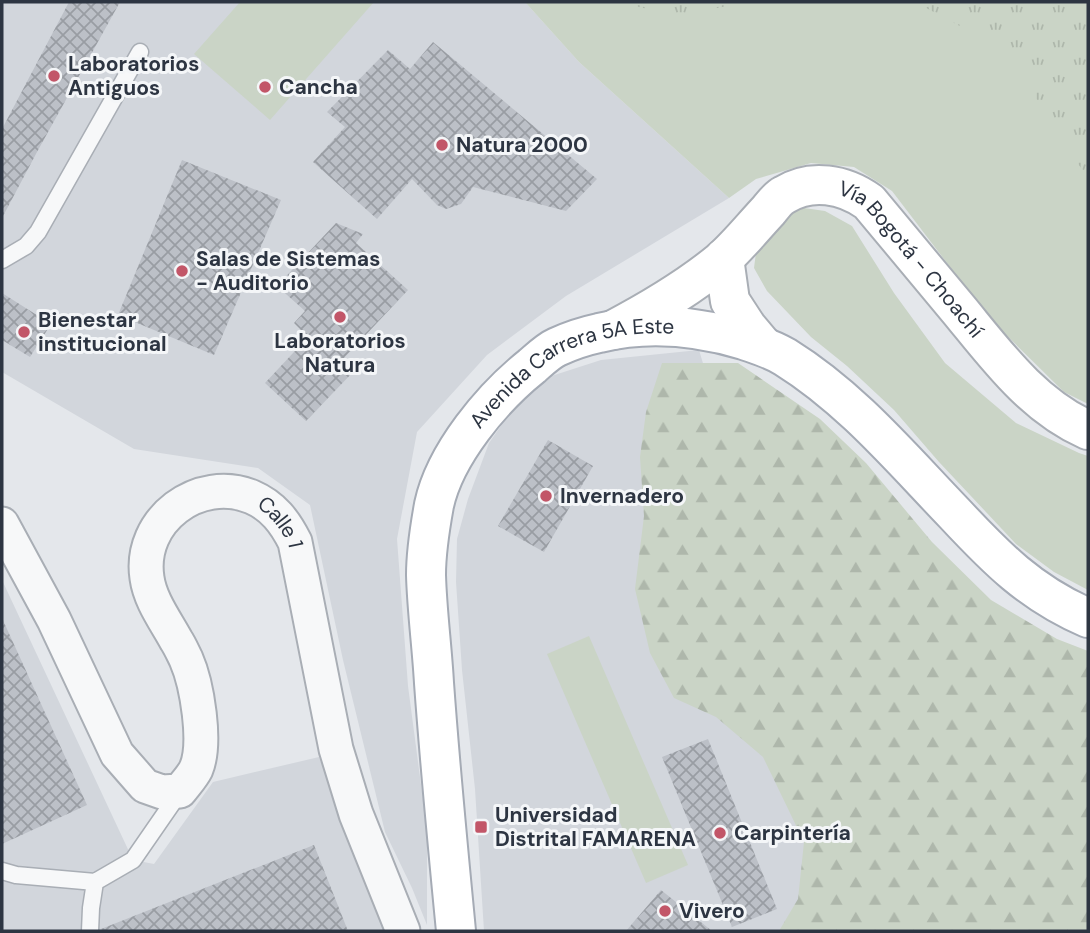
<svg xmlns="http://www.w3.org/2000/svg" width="1090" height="933" font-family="'DM Sans',sans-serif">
  <defs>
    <pattern id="forest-firs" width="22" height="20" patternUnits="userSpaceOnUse" patternTransform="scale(1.75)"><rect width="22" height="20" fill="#cad4c6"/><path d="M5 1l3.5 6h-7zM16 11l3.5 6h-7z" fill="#aeb7ab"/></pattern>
    <pattern id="park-tufts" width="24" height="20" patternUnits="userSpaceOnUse" patternTransform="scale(1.75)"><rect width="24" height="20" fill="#cad4c6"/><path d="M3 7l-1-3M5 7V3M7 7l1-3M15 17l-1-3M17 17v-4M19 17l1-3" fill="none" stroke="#aeb7ab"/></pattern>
    <pattern id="building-cross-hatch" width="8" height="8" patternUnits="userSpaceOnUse" patternTransform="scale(1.75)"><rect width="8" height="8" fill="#bcc0c7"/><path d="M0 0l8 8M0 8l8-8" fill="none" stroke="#999da3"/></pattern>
  </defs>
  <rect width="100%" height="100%" fill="#e4e7eb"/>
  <path fill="#d2d6dc" d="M 2,2 L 525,2 L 579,62 L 729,198 L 566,296 L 487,355 L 417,432 L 397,539 L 408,686 L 427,830 L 427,925 L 412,888 L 385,832 L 343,660 L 310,505 L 258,468 L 134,449 L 2,372 Z
    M 699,350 L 736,473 L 945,931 L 484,931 L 475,789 L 462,670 L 456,582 L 457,539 L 468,499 L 489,443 L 514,407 L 539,380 L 601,360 Z
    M 2,580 L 133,860 L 154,864 L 213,782 L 319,757 L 386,931 L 2,931 Z"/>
  <path fill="#cad4c6" d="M 240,2 L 374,2 L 270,120 L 194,54 Z
    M 525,2 L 1088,2 L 1088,404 L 1064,392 L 989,318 L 892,191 L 854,167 L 811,163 L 756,179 L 729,198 L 579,62 Z
    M 804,208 L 825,211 L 852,226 L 894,293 L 945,363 L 1016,423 L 1079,453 L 1088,456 L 1088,590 L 1054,572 L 1016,544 L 939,462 L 894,410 L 847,366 L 811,337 L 767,291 L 754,268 L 757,245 L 778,217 Z
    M 589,636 L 688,865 L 646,883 L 547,654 Z"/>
  <path fill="url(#forest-firs)" d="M 662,363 L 738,363 L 820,419 L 866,463 L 932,542 L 991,600 L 1057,639 L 1088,651 L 1088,931 L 779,931 L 798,899 L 804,842 L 763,757 L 716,717 L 674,698 L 650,653 L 635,589 L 644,516 L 640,457 L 646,412 Z"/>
  <path fill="url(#park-tufts)" d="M 619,2 L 748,2 L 676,16 Z
    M 912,2 L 1088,2 L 1088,177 L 1047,123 L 1023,69 L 971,32 L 917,3 Z"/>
  <path fill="url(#building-cross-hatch)" d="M 69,2 L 120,2 L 37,152 L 2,218 L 2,129 Z
    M 433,42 L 597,179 L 566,211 L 473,187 L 461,204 L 446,209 L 437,205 L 412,179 L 377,219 L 313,162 L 345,127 L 327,112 L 388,50 L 410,69 Z
    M 182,160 L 281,200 L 214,355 L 118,315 Z
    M 336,223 L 363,234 L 356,243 L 408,290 L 343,359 L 355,370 L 306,421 L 265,383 L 308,337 L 294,323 L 305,311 L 277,286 Z
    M 2,293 L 51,324 L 30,357 L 2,340 Z
    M 548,440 L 593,466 L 544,552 L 498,526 Z
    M 2,618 L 87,805 L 2,844 Z
    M 708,739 L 777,909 L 732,927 L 662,757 Z
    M 314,845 L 348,931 L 102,931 L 101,929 Z
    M 661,890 L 712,931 L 626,931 Z"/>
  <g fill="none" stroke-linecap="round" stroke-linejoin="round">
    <g stroke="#a9aeb5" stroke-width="19">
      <path id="service" d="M 2,260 L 26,246 L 38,232 L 140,52
        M 2,871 L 16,875 L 95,882
        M 90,931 L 91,908 L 95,882 L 133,860 L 180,792"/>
    </g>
    <g stroke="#a9aeb5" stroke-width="37">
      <g id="minor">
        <path id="s1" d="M 2,524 L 54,620 L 117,754 L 145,786 L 162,792 L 180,791 C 185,784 192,777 196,769 C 207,743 197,684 186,659 C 183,653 180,646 176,640 C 165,620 150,600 147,578 C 138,520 199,475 252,497 C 273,506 285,522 295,542 L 336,749 L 356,814 L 403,931"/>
      </g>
    </g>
    <g stroke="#a9aeb5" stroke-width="42">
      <g id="secondary">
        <path d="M 724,258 L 730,301 L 747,327 L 763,346"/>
        <path id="s2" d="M 613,330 C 651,310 688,288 721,261 C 738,246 753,227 769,210 C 773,205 778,198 784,195 C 811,178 844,184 869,202 C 899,238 929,274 959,310 C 996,355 1033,406 1088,430"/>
      </g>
    </g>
    <g stroke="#a5abb5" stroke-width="42">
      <g id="primary">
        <path id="s3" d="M 456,931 C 448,849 440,766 434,683 C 432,647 427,611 426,575 C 426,553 430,527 434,505 C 445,454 492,398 532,366 C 539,360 548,351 557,347 C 570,341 585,336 599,333 C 648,321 697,326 744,340 C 758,345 772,349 785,357 C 851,398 901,458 954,513 C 996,558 1030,593 1088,618"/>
      </g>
    </g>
    <use href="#service" stroke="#f7f8f9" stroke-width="16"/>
    <use href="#minor" stroke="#f7f8f9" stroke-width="33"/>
    <use href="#secondary" stroke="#fff" stroke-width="38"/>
    <use href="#primary" stroke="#fff" stroke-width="38"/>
  </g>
  <g fill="#c25668" stroke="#f4f6f8" stroke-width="2.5">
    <circle cx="54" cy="76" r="7"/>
    <circle cx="265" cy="87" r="7"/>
    <circle cx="442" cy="145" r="7"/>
    <circle cx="182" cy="271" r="7"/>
    <circle cx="340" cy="317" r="7"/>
    <circle cx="24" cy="332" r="7"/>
    <circle cx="546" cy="496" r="7"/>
    <rect x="474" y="820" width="14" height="14" rx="3.5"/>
    <circle cx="720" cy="833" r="7"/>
    <circle cx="665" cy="911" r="7"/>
  </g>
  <g text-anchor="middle" stroke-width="6" stroke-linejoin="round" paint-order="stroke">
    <g font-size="21" font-weight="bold" fill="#2d3542" stroke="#f4f6f8" text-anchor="start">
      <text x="68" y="71">Laboratorios<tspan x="68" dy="24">Antiguos</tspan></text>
      <text x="279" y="94">Cancha</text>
      <text x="456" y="152">Natura 2000</text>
      <text x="196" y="266">Salas de Sistemas<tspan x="196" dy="24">- Auditorio</tspan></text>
      <text x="38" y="327">Bienestar<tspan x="38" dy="24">institucional</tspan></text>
      <text x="340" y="348" text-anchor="middle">Laboratorios<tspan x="340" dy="24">Natura</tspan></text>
      <text x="560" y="503">Invernadero</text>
      <text x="495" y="822">Universidad<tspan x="495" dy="24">Distrital FAMARENA</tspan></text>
      <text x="734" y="840">Carpintería</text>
      <text x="679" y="918">Vivero</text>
    </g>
    <g font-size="21" fill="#2d3542" stroke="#f4f6f8">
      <text dy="7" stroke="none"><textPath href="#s2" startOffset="380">Vía Bogotá - Choachí</textPath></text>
      <text dy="7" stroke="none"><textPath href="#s3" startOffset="635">Avenida Carrera 5A Este</textPath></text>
      <text dy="7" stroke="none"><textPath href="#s1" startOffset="765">Calle 1</textPath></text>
    </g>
  </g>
  <rect width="1090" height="933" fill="none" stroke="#2d3542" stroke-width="7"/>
</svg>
